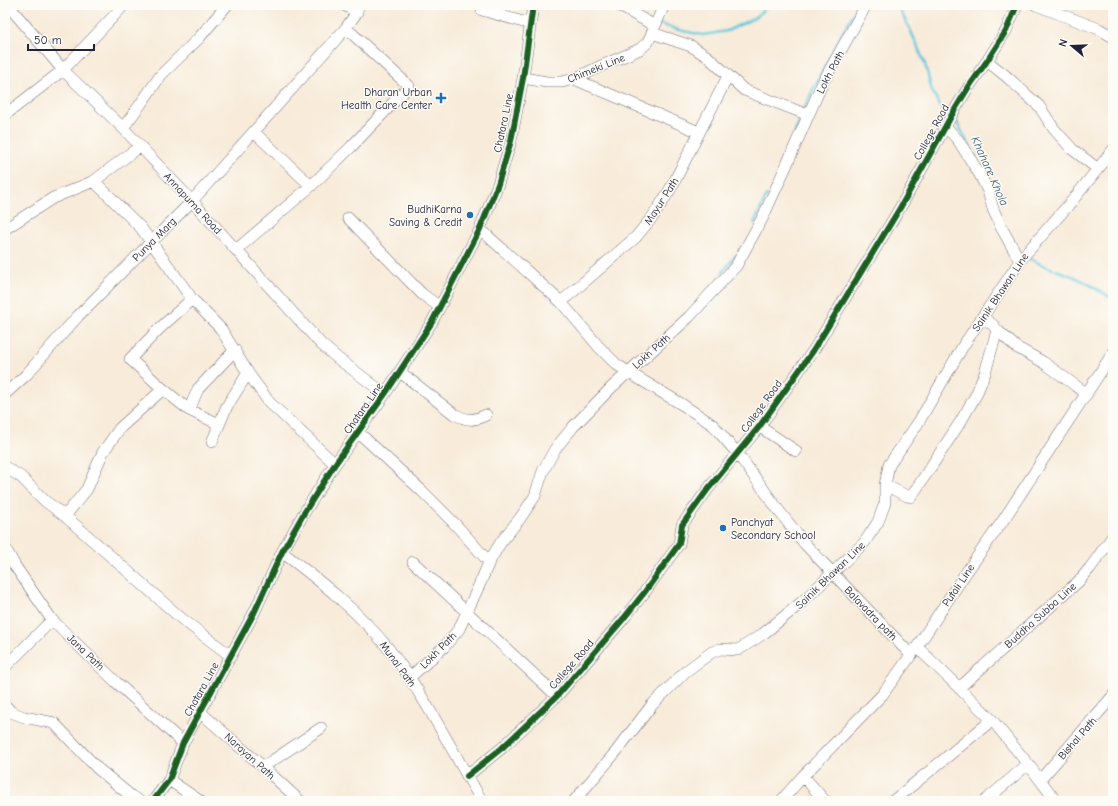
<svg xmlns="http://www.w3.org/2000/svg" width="1118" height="806" font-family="'Comic Neue',sans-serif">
  <rect width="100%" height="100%" fill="#fdfcf7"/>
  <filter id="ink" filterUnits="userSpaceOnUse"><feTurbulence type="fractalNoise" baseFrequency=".025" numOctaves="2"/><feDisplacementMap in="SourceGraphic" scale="8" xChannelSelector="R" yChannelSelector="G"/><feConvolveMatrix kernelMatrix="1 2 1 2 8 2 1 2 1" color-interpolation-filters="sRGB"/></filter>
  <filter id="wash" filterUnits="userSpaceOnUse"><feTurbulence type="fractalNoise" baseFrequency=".012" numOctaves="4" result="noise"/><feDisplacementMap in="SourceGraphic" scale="16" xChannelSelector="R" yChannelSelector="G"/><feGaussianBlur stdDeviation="0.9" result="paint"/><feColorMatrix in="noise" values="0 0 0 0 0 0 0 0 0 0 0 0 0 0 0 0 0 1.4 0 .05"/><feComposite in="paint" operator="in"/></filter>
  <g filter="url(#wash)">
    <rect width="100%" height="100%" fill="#f8ebd9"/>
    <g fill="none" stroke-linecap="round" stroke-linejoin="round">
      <path stroke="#60c7dd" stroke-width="2.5" d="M 897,5 L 910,29 L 925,64 L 932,91 L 944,113 L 948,116
        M 660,24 L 679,30 L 703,35 L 727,31 L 756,17 L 769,5
        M 804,109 C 820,73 839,39 858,5
        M 952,119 L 957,122 L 975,157
        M 794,134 L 800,119
        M 754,223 L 767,195
        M 1028,257 C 1039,266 1058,270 1072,276 C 1088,282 1098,290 1113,299
        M 722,273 L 736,255"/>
    </g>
  </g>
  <g filter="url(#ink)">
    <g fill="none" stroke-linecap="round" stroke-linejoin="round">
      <g stroke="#6d6872" stroke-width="12">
        <path id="minor" d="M 8,5 L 63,70 L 123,128 L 192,201 L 321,344 L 336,357 L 385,394
          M 344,5 L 357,12
          M 618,5 L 655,26
          M 1036,5 L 1099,29 L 1113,37
          M 482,10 L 530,24
          M 652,33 L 691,46 L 708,57 L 744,90 L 808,115
          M 987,61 L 1006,76 L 1039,106 L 1054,129 L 1072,149 L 1098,169
          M 523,78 L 547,82 L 562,82 L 574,79 L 601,66 L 629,54 L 640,49 L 648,42 L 664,5
          M 574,79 L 699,132
          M 5,115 L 63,70 L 124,5
          M 945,126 L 958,140 L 979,173 L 988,191 L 993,209 L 1001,227 L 1020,261
          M 123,128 L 140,105 L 161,75 L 199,38 L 227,5
          M 254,132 L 311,186
          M 94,181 L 141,228 L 192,299 L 221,329 L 248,373 L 269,402 L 335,464
          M 348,218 L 422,294 L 440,307
          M 5,229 L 53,198 L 94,181 L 139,147
          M 480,229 L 561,302 L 599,347 L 616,364 L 628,372 L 683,405 L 713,425 L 738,454 L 779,511 L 805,544 L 911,655
          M 236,250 L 311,186 L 351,147 L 409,86 L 346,28
          M 192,299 L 159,329 L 130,359 L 163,389 L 189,410 L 198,389 L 235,350
          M 561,302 L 636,237 L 654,215 L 671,188 L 728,76
          M 997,330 L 1016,347 L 1043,362 L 1087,394
          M 400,372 L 454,414 C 468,421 473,421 486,415
          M 163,389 L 120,428 L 103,452 L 87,489 L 65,516 L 182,619 L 231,656
          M 5,394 L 26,375 L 78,316 L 192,201 L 346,28 L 357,12 L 358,5
          M 189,410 L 219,424
          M 760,427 L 796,451
          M 358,432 L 422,491 L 455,524 L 489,562
          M 212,442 L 227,406 L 248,373
          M 5,467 L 21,477 L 45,501 L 65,516
          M 885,485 L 907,496 L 911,497 L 961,421 L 976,395 L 985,373 L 997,330 L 993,325 L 982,317
          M 5,548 L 15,566 L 52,620 L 116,682 L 183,743
          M 282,552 C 320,581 358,611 388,648 C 425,695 451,750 482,801
          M 413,562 L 557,696
          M 917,647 L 992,720 L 1028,764 L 1056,801
          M 5,667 L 52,620
          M 409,678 L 444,647 L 459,629 L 482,579 L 489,562 L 501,542 L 521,517 L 535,496 L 543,471 L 555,449 L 573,427 L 611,388 L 689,317 L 736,266 L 763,217 L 788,162 L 822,84 L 866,5
          M 959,688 L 1079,581 L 1090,568 L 1113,536
          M 5,705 L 11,712 L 24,717 L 54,723 L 97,768 L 131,796 L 139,801
          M 200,712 L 263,767 L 300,801
          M 263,767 L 321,728
          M 467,776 L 502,748 L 557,696 L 624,618 L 644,593 L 679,544 L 682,525 L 708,489 L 759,427 L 813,351 L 900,208 L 954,111 L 968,88 L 987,61 L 1006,31 L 1017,5
          M 803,776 L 825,801
          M 1041,779 L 1113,696
          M 169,780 L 200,801
          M 153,801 L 169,780 L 183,743 L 254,613 L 282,552 L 304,513 L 335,464 L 385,394 L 432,322 L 480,229 L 498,184 L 511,141 L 523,78 L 533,5
          M 574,801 L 615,753 L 652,705 L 686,671 L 712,652 L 720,649 L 738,650 L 763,634 L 802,602 L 864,543 L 878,522 L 885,503 L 885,485 L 889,465 L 918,423 L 963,346 L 1022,258 L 1072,201 L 1113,150
          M 781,801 L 803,776 L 882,695 L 917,647 L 965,574 L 1002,522 L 1113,353
          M 893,801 L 992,720
          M 985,801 L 1028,764"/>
      </g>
      <use href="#minor" stroke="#fff" stroke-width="11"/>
      <g stroke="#fdfcf7" stroke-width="8">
        <path id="cycleway" d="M 467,776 L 502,748 L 557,696 L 624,618 L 644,593 L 679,544 L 682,525 L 708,489 L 759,427 L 813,351 L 900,208 L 954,111 L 968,88 L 987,61 L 1006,31 L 1017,5
          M 153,801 L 169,780 L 183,743 L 254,613 L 282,552 L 304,513 L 335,464 L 385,394 L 432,322 L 480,229 L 498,184 L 511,141 L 523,78 L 533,5"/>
      </g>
      <use href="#cycleway" stroke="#1b5e20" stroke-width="6"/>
    </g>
  </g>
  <g fill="#1f6fb2" stroke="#fdfcf7" stroke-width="1.5">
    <path d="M439 92h4v4h4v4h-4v4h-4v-4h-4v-4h4z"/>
    <circle cx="470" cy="215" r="4"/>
    <circle cx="723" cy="528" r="4"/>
  </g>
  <g text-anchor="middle" stroke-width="3" stroke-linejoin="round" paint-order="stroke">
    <g font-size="11" fill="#22223b" stroke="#fdfcf7">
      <text transform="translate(596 68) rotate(-22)" y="4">Chimeki Line</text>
      <text transform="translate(830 72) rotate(-62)" y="4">Lokh Path</text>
      <text transform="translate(503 123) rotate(-78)" y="4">Chatara Line</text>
      <text transform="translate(931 132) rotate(-61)" y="4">College Road</text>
      <text transform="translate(661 201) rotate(-57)" y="4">Mayur Path</text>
      <text transform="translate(193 203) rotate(47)" y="4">Annapurna Road</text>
      <text transform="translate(154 239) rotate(-45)" y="4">Punya Marg</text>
      <text transform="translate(1000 292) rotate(-56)" y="4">Sainik Bhawan Line</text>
      <text transform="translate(651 351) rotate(-42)" y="4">Lokh Path</text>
      <text transform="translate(761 406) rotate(-54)" y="4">College Road</text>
      <text transform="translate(363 408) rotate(-55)" y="4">Chatara Line</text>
      <text transform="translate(830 575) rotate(-44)" y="4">Sainik Bhawan Line</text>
      <text transform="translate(958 585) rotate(-56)" y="4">Putali Line</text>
      <text transform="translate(871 613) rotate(46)" y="4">Balavadra path</text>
      <text transform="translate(1040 615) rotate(-42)" y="4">Buddha Subba Line</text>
      <text transform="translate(438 650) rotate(-45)" y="4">Lokh Path</text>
      <text transform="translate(86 652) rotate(44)" y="4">Jana Path</text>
      <text transform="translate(398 664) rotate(54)" y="4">Munal Path</text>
      <text transform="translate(571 664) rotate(-49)" y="4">College Road</text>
      <text transform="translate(201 689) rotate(-61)" y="4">Chatara Line</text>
      <text transform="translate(1077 738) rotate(-49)" y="4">Bishal Path</text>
      <text transform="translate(250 756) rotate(42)" y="4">Narayan Path</text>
    </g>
    <g font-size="11" fill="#22223b" stroke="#fdfcf7" text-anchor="end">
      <text x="432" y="96">Dharan Urban<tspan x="432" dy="13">Health Care Center</tspan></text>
      <text x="462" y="213">BudhiKarna<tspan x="462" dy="13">Saving &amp; Credit</tspan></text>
      <text x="731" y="526" text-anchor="start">Panchyat<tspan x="731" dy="13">Secondary School</tspan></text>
    </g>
    <g font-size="12" font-style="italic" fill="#385c74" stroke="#fdfcf7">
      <text transform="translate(990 171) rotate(66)" y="4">Khahare Khola</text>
    </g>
  </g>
  <rect width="1118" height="806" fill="none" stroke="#fdfcf7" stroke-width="20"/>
  <g transform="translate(1072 46) rotate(289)" stroke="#fdfcf7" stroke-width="3" paint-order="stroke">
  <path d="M0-3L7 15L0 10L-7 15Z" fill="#22223b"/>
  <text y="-6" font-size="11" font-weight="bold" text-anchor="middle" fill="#22223b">N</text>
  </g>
  <path d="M28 44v6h66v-6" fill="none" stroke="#22223b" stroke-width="2"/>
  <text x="34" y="44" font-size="12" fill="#22223b" stroke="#fdfcf7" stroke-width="3" paint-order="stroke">50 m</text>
</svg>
